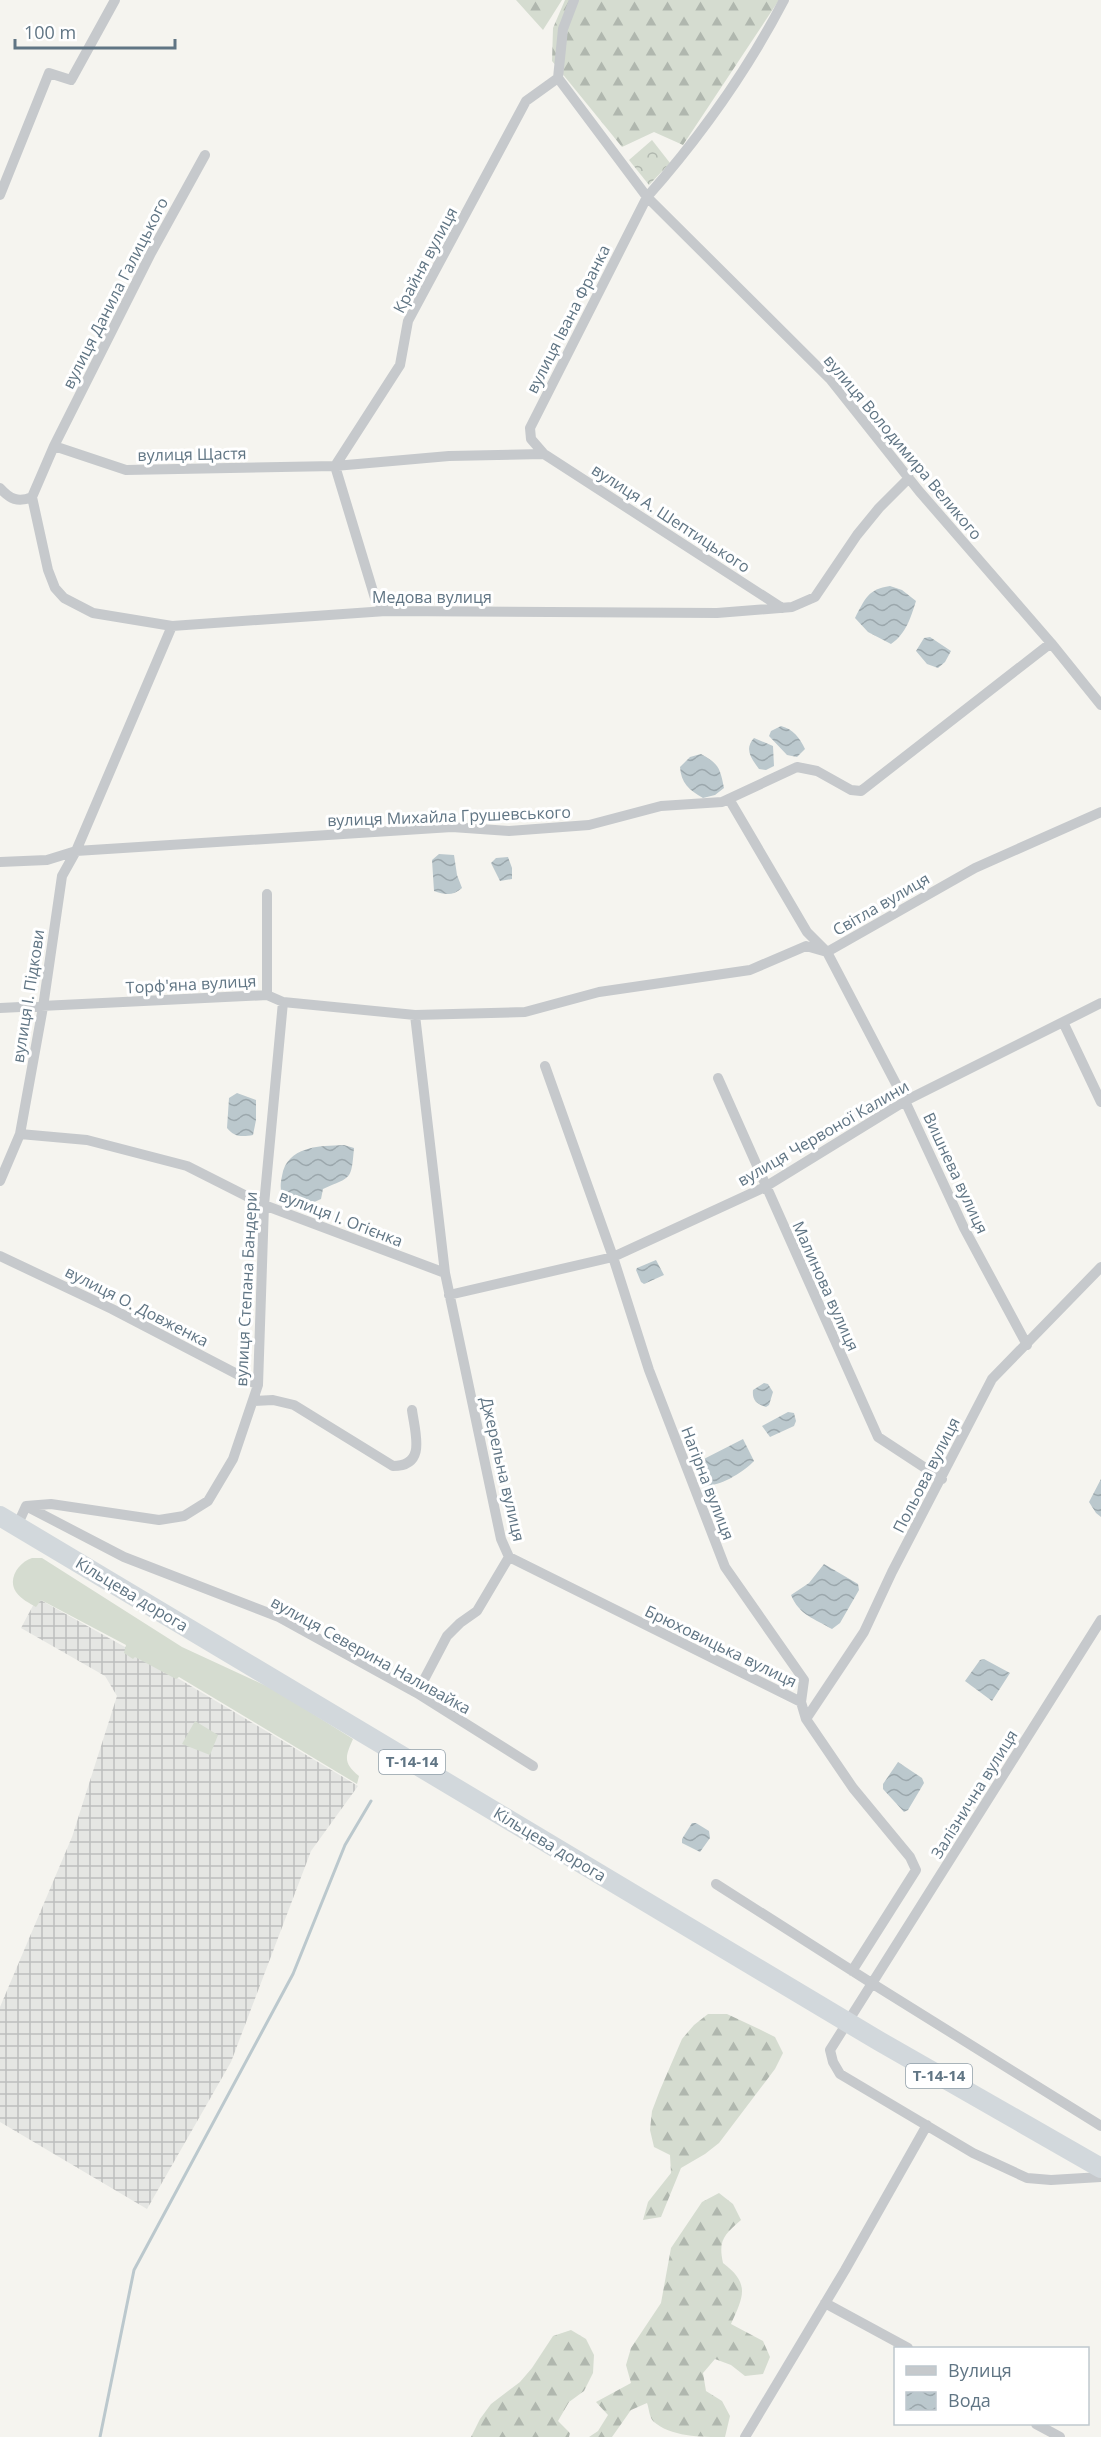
<svg xmlns="http://www.w3.org/2000/svg" width="1101" height="2437" font-family="'Open Sans',sans-serif">
  <defs>
    <pattern id="industrial-grid" width="8" height="8" patternUnits="userSpaceOnUse" patternTransform="scale(1.5)"><rect width="8" height="8" fill="#e5e6e3"/><path d="M0 4h8M4 0v8" fill="none" stroke="#bdbfbe"/></pattern>
    <pattern id="forest-firs" width="22" height="20" patternUnits="userSpaceOnUse" patternTransform="scale(1.5)"><rect width="22" height="20" fill="#d5dcd0"/><path d="M5 1l3.5 6h-7zM16 11l3.5 6h-7z" fill="#b0b7ae"/></pattern>
    <pattern id="park-crowns" width="20" height="18" patternUnits="userSpaceOnUse" patternTransform="scale(1.5)"><rect width="20" height="18" fill="#d5dcd0"/><path d="M2 6a3 3 0 1 1 6 0M12 15a3 3 0 1 1 6 0" fill="none" stroke="#b0b7ae"/></pattern>
    <pattern id="water-waves" width="16" height="10" patternUnits="userSpaceOnUse" patternTransform="scale(1.5)"><rect width="16" height="10" fill="#bbc8cd"/><path d="M0 5q4-4 8 0t8 0" fill="none" stroke="#9ba7ac"/></pattern>
  </defs>
  <rect width="100%" height="100%" fill="#f5f4ef"/>
  <path fill="url(#industrial-grid)" d="M 37,1598 L 134,1652 L 358,1786 L 311,1851 L 231,2062 L 147,2209 L 0,2122 L 0,2007 L 72,1837 L 117,1696 L 105,1676 L 21,1628 Z"/>
  <path fill="#d5dcd0" d="M 32,1558 L 42,1558 L 182,1647 L 275,1690 L 353,1739 C 345,1757 343,1763 359,1776 L 357,1784 L 179,1677 L 176,1679 L 135,1657 L 133,1659 L 124,1653 L 126,1645 L 41,1600 L 36,1607 C 29,1603 21,1599 16,1592 C 7,1579 19,1562 32,1558 Z
    M 195,1721 L 218,1735 L 210,1755 L 182,1744 Z"/>
  <path fill="url(#forest-firs)" d="M 516,0 L 562,0 L 543,30 Z
    M 565,0 L 779,0 L 683,145 L 654,132 L 622,147 L 552,61 L 553,28 Z
    M 708,2014 L 727,2014 L 759,2029 L 775,2037 L 783,2053 L 775,2069 L 719,2143 L 705,2154 L 681,2168 L 661,2217 L 643,2220 L 648,2202 L 671,2173 L 670,2155 L 654,2147 L 650,2130 L 652,2111 L 660,2090 L 682,2039 L 694,2025 Z
    M 719,2193 L 733,2204 L 741,2220 C 724,2235 718,2240 723,2263 C 751,2284 743,2297 731,2324 L 763,2341 L 770,2357 L 763,2374 L 745,2376 L 731,2365 L 715,2359 L 703,2373 L 706,2391 L 722,2401 L 730,2416 L 725,2437 C 701,2437 670,2437 653,2421 C 649,2416 649,2408 647,2403 L 631,2410 L 612,2437 L 589,2437 L 598,2431 L 608,2415 L 596,2402 L 631,2383 L 626,2365 L 631,2348 L 661,2303 L 671,2248 L 702,2202 Z
    M 571,2330 L 586,2339 L 594,2355 L 593,2373 L 584,2391 L 569,2402 L 558,2421 L 570,2433 L 569,2437 L 471,2437 L 480,2419 L 491,2404 L 520,2382 L 532,2368 L 553,2336 Z"/>
  <path fill="url(#park-crowns)" d="M 652,140 L 670,163 L 649,185 L 629,160 Z"/>
  <path fill="url(#water-waves)" d="M 890,586 L 902,590 L 916,601 C 911,617 906,634 891,644 L 868,632 L 855,618 C 865,599 868,589 890,586 Z
    M 930,637 L 951,651 L 945,662 L 938,668 L 927,664 L 916,651 L 924,638 Z
    M 781,726 C 793,729 800,738 805,749 L 797,757 L 787,755 L 769,736 L 771,731 Z
    M 754,738 L 773,746 L 774,766 L 766,770 L 759,769 C 751,758 744,749 754,738 Z
    M 701,754 C 719,764 720,768 724,788 L 715,795 L 703,798 C 689,790 681,783 680,767 L 690,757 Z
    M 439,854 L 454,855 L 457,875 L 462,888 C 453,896 445,895 434,891 L 432,860 Z
    M 508,857 L 512,868 L 512,879 L 500,881 L 491,863 L 496,858 Z
    M 237,1093 L 256,1100 L 256,1120 L 253,1135 C 242,1137 234,1137 227,1128 L 229,1098 Z
    M 344,1145 L 354,1148 C 351,1181 352,1176 323,1189 L 321,1199 L 312,1203 L 284,1199 C 280,1192 280,1185 282,1176 C 287,1146 319,1146 344,1145 Z
    M 656,1260 L 664,1275 L 644,1284 L 641,1282 L 636,1270 L 637,1268 Z
    M 764,1383 L 768,1384 L 773,1392 L 769,1405 L 766,1407 C 756,1404 752,1400 753,1390 Z
    M 788,1412 L 794,1413 L 796,1421 L 794,1426 L 770,1437 L 762,1426 Z
    M 743,1439 L 754,1461 C 745,1471 720,1487 706,1485 L 698,1462 Z
    M 1101,1479 L 1101,1517 L 1096,1513 L 1089,1502 Z
    M 824,1564 L 858,1584 L 859,1590 L 840,1623 L 832,1629 C 815,1619 799,1615 791,1595 L 809,1583 Z
    M 984,1659 L 1010,1673 L 992,1701 L 965,1681 L 980,1660 Z
    M 898,1762 L 922,1778 L 924,1783 L 908,1810 L 904,1812 L 883,1789 L 883,1784 Z
    M 692,1823 L 696,1823 L 709,1831 L 710,1838 L 700,1852 L 682,1843 L 682,1839 Z"/>
  <g fill="none" stroke-linecap="round" stroke-linejoin="round">
    <path stroke="#bbc8cd" stroke-width="3" d="M 100,2437 L 134,2270 L 293,1974 L 345,1845 L 371,1801"/>
    <path stroke="#c6c9cc" stroke-width="10" d="M 558,78 L 647,197 L 830,379 L 919,491 L 1051,643 L 1101,705
      M 558,78 L 563,29 L 574,0
      M 205,155 L 151,253 L 54,446 L 32,497 L 48,570 L 55,588 L 64,598 L 93,613 L 172,626 L 386,611 L 717,613 L 792,607 L 815,597 L 857,535 L 879,508 L 909,478
      M 0,195 L 49,73 L 71,80 L 115,0
      M 54,446 L 126,470 L 335,466 L 449,456 L 544,454
      M 335,466 L 400,365 L 408,321 L 526,101 L 558,78
      M 335,466 L 375,598 L 386,611
      M 0,488 C 10,499 18,503 32,497
      M 782,608 L 544,454 L 531,439 L 530,428 L 647,197 C 700,137 747,71 784,0
      M 729,799 L 807,932 L 827,952 L 905,1101 L 964,1228 L 1027,1345
      M 0,862 L 47,860 L 76,851 L 452,827 L 509,831 L 589,825 L 661,806 L 722,802 L 797,767 L 817,771 L 851,790 L 861,791 L 1051,643
      M 267,995 L 267,894
      M 0,1008 L 267,995 L 283,1002 L 415,1015 L 525,1012 L 599,992 L 750,970 L 806,946 L 827,952 L 975,868 L 1101,812
      M 415,1015 L 445,1273 L 501,1539 L 509,1557
      M 1063,1022 L 1101,1102
      M 545,1066 L 613,1257 L 649,1370 L 725,1567 L 804,1680 L 801,1702
      M 718,1078 L 878,1437 L 942,1479
      M 20,1134 L 87,1140 L 187,1166 L 264,1205 L 445,1273
      M 0,1181 L 20,1134 L 43,1007 L 62,876 L 76,851 L 172,626
      M 0,1256 L 112,1309 L 258,1385
      M 449,1295 L 613,1257 L 765,1187 L 905,1101 L 1101,1003
      M 254,1401 L 273,1400 L 294,1405 L 393,1466 C 427,1466 415,1433 412,1410
      M 26,1506 L 124,1557 L 279,1617 L 417,1693 L 533,1766
      M 17,1526 L 26,1506 L 51,1504 L 159,1520 L 184,1516 L 208,1501 L 233,1459 L 258,1385 L 264,1205 L 283,1002
      M 509,1557 L 801,1702 L 806,1719 L 853,1788 L 910,1857 L 916,1870 L 852,1971
      M 1101,1620 L 830,2050 L 833,2062 L 840,2074 L 973,2153 L 1027,2178 L 1051,2180 L 1101,2177
      M 417,1693 L 447,1636 L 460,1623 L 477,1611 L 509,1557
      M 806,1719 L 864,1632 L 892,1572 L 992,1379 L 1101,1267
      M 716,1884 L 873,1984 L 1101,2126
      M 825,2303 L 908,2348
      M 1036,2424 L 1060,2437
      M 745,2437 L 845,2270 L 927,2125"/>
    <path stroke="#d2d8dc" stroke-width="20" d="M 0,1516 L 879,2041 L 1101,2168"/>
  </g>
  <g text-anchor="middle" stroke-width="6" stroke-linejoin="round" paint-order="stroke">
    <g fill="#fff" stroke="#909ea9" stroke-width="1.5">
      <rect x="379" y="1750" width="66" height="24" rx="4.5"/>
      <rect x="906" y="2064" width="66" height="24" rx="4.5"/>
    </g>
    <g font-size="15" font-weight="bold" fill="#607584">
      <text x="412" y="1767">Т-14-14</text>
      <text x="939" y="2081">Т-14-14</text>
    </g>
    <g font-size="16" fill="#607584" stroke="#fff">
      <text transform="translate(425 260) rotate(-62)" y="6">Крайня вулиця</text>
      <text transform="translate(115 293) rotate(-63)" y="6">вулиця Данила Галицького</text>
      <text transform="translate(568 319) rotate(-63)" y="6">вулиця Івана Франка</text>
      <text transform="translate(903 447) rotate(50)" y="6">вулиця Володимира Великого</text>
      <text transform="translate(192 454) rotate(-1)" y="6">вулиця Щастя</text>
      <text transform="translate(671 518) rotate(33)" y="6">вулиця А. Шептицького</text>
      <text x="432" y="603">Медова вулиця</text>
      <text transform="translate(449 816) rotate(-2)" y="6">вулиця Михайла Грушевського</text>
      <text transform="translate(881 904) rotate(-30)" y="6">Світла вулиця</text>
      <text transform="translate(191 984) rotate(-3)" y="6">Торф'яна вулиця</text>
      <text transform="translate(28 996) rotate(-81)" y="6">вулиця І. Підкови</text>
      <text transform="translate(823 1133) rotate(-30)" y="6">вулиця Червоної Калини</text>
      <text transform="translate(956 1173) rotate(65)" y="6">Вишнева вулиця</text>
      <text transform="translate(341 1218) rotate(21)" y="6">вулиця І. Огієнка</text>
      <text transform="translate(826 1286) rotate(66)" y="6">Малинова вулиця</text>
      <text transform="translate(246 1289) rotate(-87)" y="6">вулиця Степана Бандери</text>
      <text transform="translate(137 1306) rotate(27)" y="6">вулиця О. Довженка</text>
      <text transform="translate(503 1469) rotate(77)" y="6">Джерельна вулиця</text>
      <text transform="translate(926 1475) rotate(-63)" y="6">Польова вулиця</text>
      <text transform="translate(708 1483) rotate(69)" y="6">Нагірна вулиця</text>
      <text transform="translate(132 1594) rotate(31)" y="6">Кільцева дорога</text>
      <text transform="translate(721 1646) rotate(26)" y="6">Брюховицька вулиця</text>
      <text transform="translate(371 1655) rotate(29)" y="6">вулиця Северина Наливайка</text>
      <text transform="translate(974 1794) rotate(-58)" y="6">Залізнична вулиця</text>
      <text transform="translate(550 1844) rotate(31)" y="6">Кільцева дорога</text>
    </g>
  </g>
  <rect x="894" y="2347" width="195" height="78" fill="#ffffff" stroke="#bfc8ce" stroke-width="1.5"/>
  <rect x="906" y="2366" width="30" height="9" fill="#c6c9cc" stroke="#bfc8ce" stroke-width="1.5"/>
  <text x="948" y="2377" font-size="18" fill="#607584">Вулиця</text>
  <rect x="906" y="2392" width="30" height="18" fill="url(#water-waves)" stroke="#bfc8ce" stroke-width="1.5"/>
  <text x="948" y="2407" font-size="18" fill="#607584">Вода</text>
  <path d="M15 39v9h160v-9" fill="none" stroke="#607584" stroke-width="3"/>
  <text x="24" y="39" font-size="18" fill="#607584" stroke="#ffffff" stroke-width="4.5" paint-order="stroke">100 m</text>
</svg>
